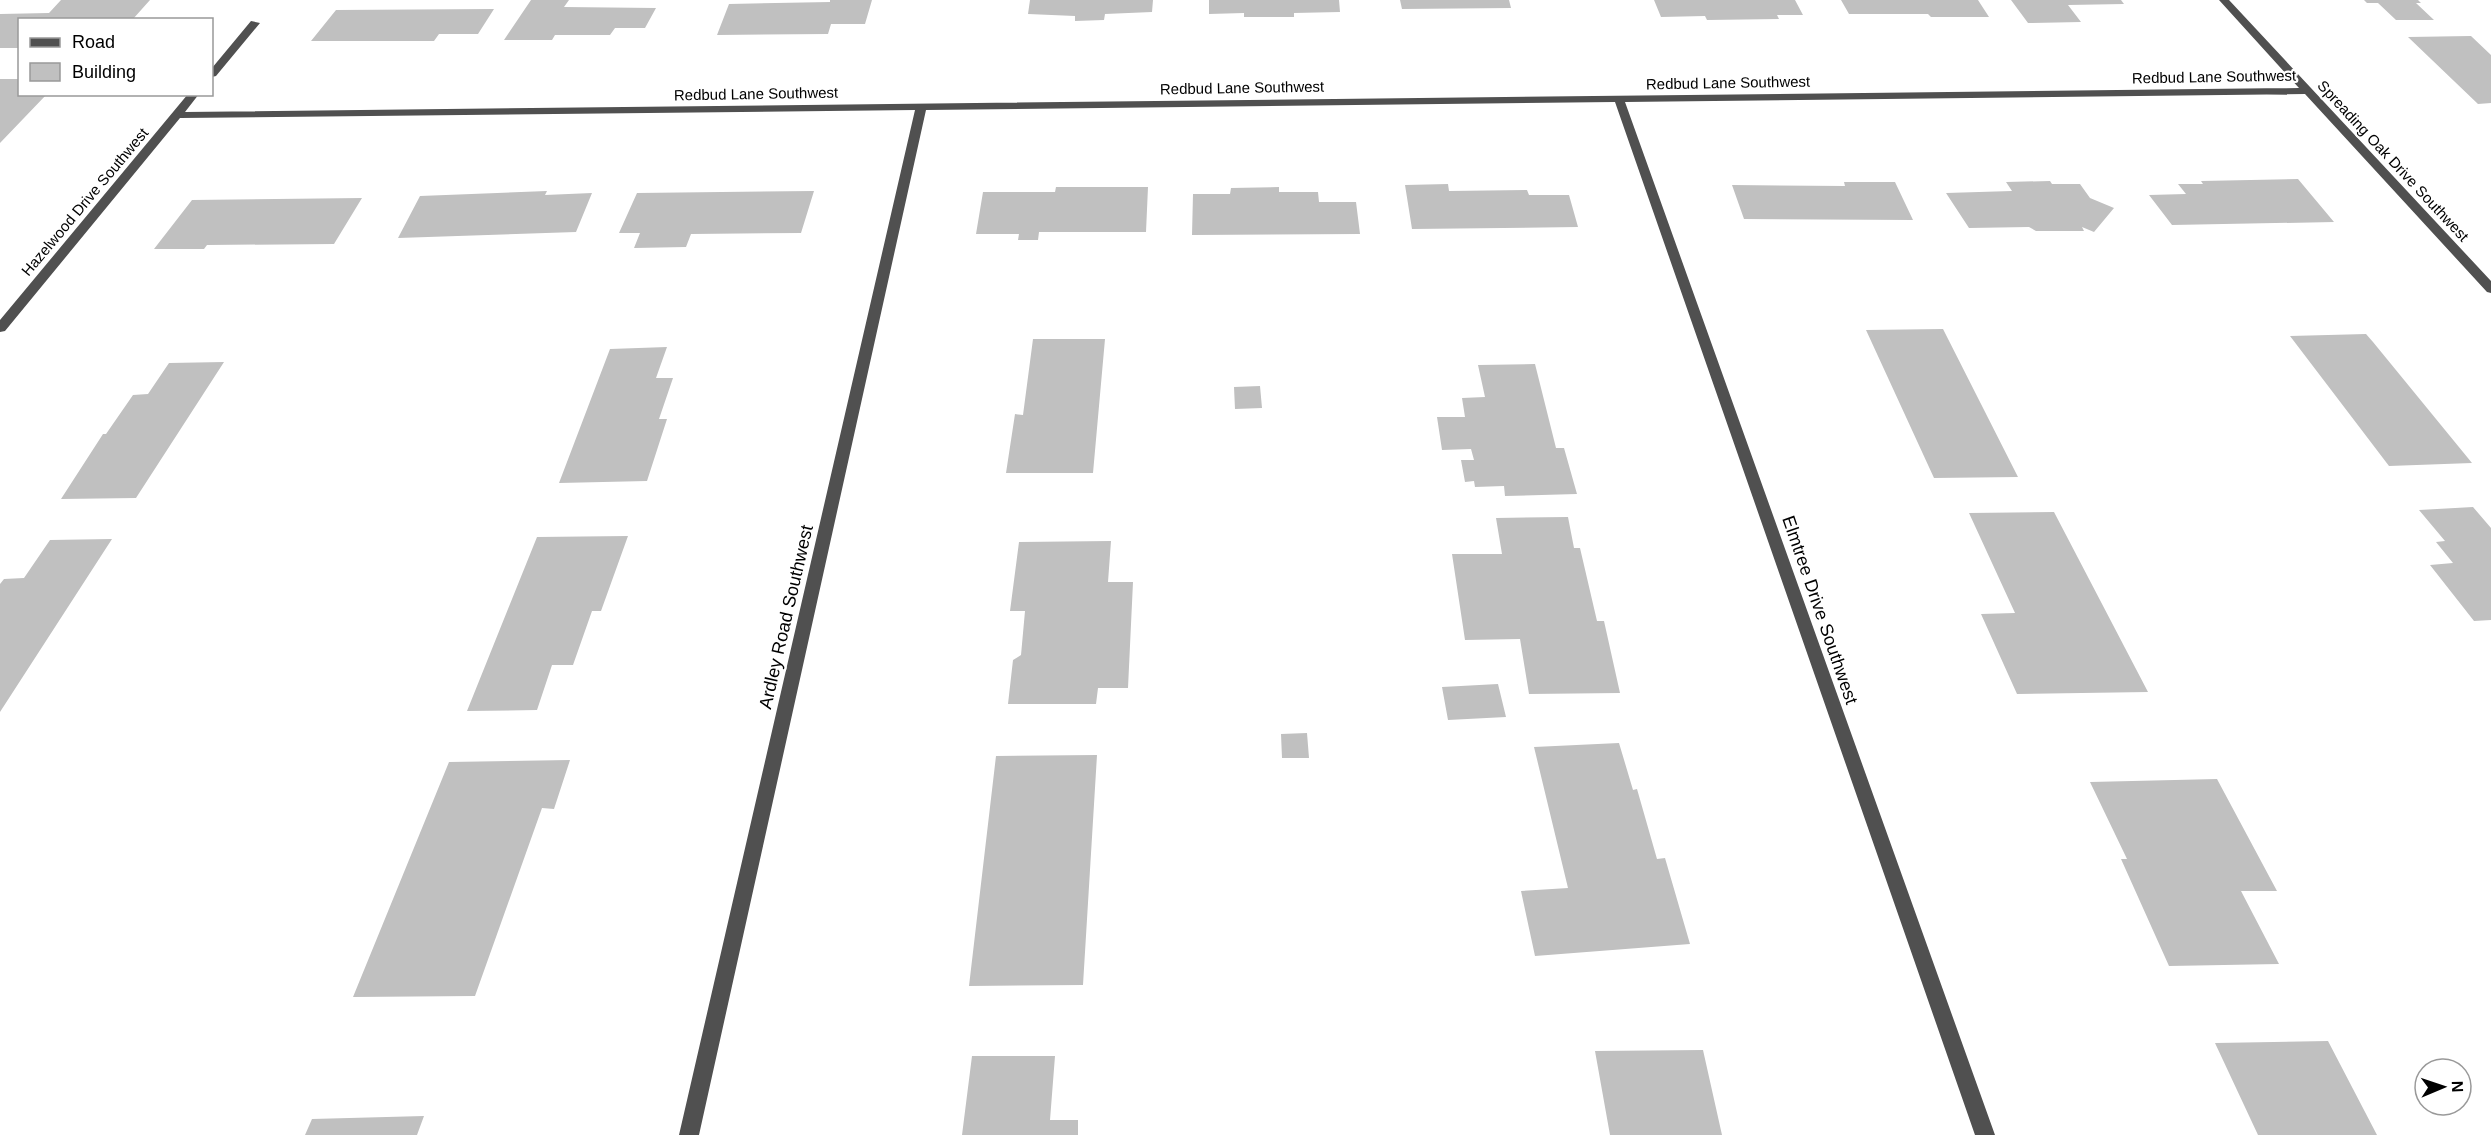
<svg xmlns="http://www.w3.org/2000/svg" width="2491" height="1135" font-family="Helvetica,sans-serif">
  <rect width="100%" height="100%" fill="#fff"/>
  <path fill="#c0c0c0" d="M 61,0 L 150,0 L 133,19 L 20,20 L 20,48 L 0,48 L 0,14 L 49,13 Z
    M 531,0 L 569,0 L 564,7 L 656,8 L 645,28 L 615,28 L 610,35 L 555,35 L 552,40 L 504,40 Z
    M 830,0 L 872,0 L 865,24 L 831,24 L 828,34 L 717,35 L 729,4 L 830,2 Z
    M 1030,0 L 1153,0 L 1152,12 L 1105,14 L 1104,20 L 1075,21 L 1075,16 L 1028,14 Z
    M 1209,0 L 1339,0 L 1340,12 L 1294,13 L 1294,17 L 1244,17 L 1244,13 L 1209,14 Z
    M 1400,0 L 1509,0 L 1511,8 L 1402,9 Z
    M 1654,0 L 1795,0 L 1803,15 L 1777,15 L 1779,19 L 1707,20 L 1705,16 L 1661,17 Z
    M 1841,0 L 1978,0 L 1989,17 L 1931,17 L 1928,14 L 1849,14 Z
    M 2011,0 L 2121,0 L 2124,4 L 2068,5 L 2081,22 L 2028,23 Z
    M 2364,0 L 2418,0 L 2421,3 L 2416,3 L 2434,20 L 2396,20 L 2378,3 L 2367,3 Z
    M 494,9 L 478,34 L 439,34 L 434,41 L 311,41 L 336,10 Z
    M 2471,36 L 2491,55 L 2491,103 L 2478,104 L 2408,37 Z
    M 0,79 L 20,79 L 20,94 L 47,94 L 0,143 Z
    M 2298,179 L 2334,222 L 2172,225 L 2149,195 L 2186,194 L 2178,184 L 2203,184 L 2201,181 Z
    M 2050,181 L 2052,184 L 2080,184 L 2090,198 L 2114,208 L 2094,232 L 2082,227 L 2084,231 L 2036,231 L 2029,227 L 1969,228 L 1946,193 L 2012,191 L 2006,182 Z
    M 1844,182 L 1895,182 L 1913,220 L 1744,219 L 1732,185 L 1845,186 Z
    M 1448,184 L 1449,191 L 1527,190 L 1529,195 L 1569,195 L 1578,227 L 1412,229 L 1405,185 Z
    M 1056,187 L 1148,187 L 1146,232 L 1039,232 L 1038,240 L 1018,240 L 1019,234 L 976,234 L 983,192 L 1055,192 Z
    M 1279,187 L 1279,192 L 1318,192 L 1319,202 L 1356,202 L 1360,234 L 1192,235 L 1193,194 L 1230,194 L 1231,188 Z
    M 547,191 L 545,195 L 592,193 L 576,232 L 398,238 L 420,196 Z
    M 814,191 L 801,233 L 691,234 L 686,247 L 634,248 L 640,233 L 619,233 L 637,193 Z
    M 362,198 L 334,244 L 207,245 L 204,249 L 154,249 L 192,200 Z
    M 1943,329 L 2018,477 L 1934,478 L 1866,330 Z
    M 2366,334 L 2373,342 L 2472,463 L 2389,466 L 2290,336 Z
    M 1033,339 L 1105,339 L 1093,473 L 1006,473 L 1015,414 L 1023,415 Z
    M 667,347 L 656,378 L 673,378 L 659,419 L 667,419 L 647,481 L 559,483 L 610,349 Z
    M 224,362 L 136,498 L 61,499 L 103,434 L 106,434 L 133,395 L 148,394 L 169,363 Z
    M 1535,364 L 1556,448 L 1564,448 L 1577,494 L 1505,496 L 1504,486 L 1475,487 L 1474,481 L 1465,482 L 1461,460 L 1474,460 L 1471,449 L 1442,450 L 1437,417 L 1465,417 L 1462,398 L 1485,397 L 1478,365 Z
    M 1260,386 L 1262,408 L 1235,409 L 1234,387 Z
    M 2473,507 L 2491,528 L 2491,620 L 2474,621 L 2430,565 L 2453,563 L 2436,542 L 2445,541 L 2419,510 Z
    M 2054,512 L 2148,692 L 2017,694 L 1981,614 L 2015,613 L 1969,513 Z
    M 1568,517 L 1574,548 L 1580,548 L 1597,621 L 1604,621 L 1620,693 L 1529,694 L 1520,639 L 1465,640 L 1452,554 L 1502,554 L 1496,518 Z
    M 628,536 L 601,611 L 592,611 L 573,665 L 552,665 L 537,710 L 467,711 L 537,537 Z
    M 112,539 L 0,712 L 0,584 L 4,579 L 24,578 L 50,540 Z
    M 1111,541 L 1108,582 L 1133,582 L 1128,688 L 1098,688 L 1096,704 L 1008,704 L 1013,660 L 1021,655 L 1025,611 L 1010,611 L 1019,542 Z
    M 1498,684 L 1506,717 L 1448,720 L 1442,687 Z
    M 1307,733 L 1309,758 L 1282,758 L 1281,734 Z
    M 1619,743 L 1633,790 L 1637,789 L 1657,859 L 1665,858 L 1690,944 L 1535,956 L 1521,891 L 1568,888 L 1534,747 Z
    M 1097,755 L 1083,985 L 969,986 L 996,756 Z
    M 570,760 L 554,809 L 542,808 L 475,996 L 353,997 L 449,762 Z
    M 2217,779 L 2277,891 L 2241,891 L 2279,964 L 2169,966 L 2121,859 L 2127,859 L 2090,782 Z
    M 2328,1041 L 2377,1135 L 2258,1135 L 2215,1043 Z
    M 1703,1050 L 1722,1135 L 1610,1135 L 1595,1051 Z
    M 972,1056 L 1055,1056 L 1050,1120 L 1078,1120 L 1078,1135 L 962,1135 Z
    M 424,1116 L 417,1135 L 305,1135 L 312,1119 Z"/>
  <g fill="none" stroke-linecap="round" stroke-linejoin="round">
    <path fill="#505050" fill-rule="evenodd" d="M 2219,0 L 2229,0 L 2491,281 L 2491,293 L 2487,292 L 2305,94 L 1625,102 L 1995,1135 L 1975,1135 L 1615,102 L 926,110 L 699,1135 L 679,1135 L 915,110 L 180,118 L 5,331 L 0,332 L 0,320 L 188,94 L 199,94 L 185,112 L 2299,88 Z
      M 251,21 L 260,23 L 216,76 L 212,77 L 212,68 Z"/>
  </g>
  <g text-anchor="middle" stroke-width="4.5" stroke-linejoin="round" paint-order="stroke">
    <g font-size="15" fill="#000" stroke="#fff">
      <text transform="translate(2214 77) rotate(-1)" y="5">Redbud Lane Southwest</text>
      <text transform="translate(1728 83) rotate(-1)" y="5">Redbud Lane Southwest</text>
      <text transform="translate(1242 88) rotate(-1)" y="5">Redbud Lane Southwest</text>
      <text transform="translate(756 94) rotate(-1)" y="5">Redbud Lane Southwest</text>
      <text transform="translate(2393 161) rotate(47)" y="5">Spreading Oak Drive Southwest</text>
      <text transform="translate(85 202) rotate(-50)" y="5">Hazelwood Drive Southwest</text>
    </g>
    <g font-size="18" fill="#000" stroke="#fff">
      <text transform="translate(1820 610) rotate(71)" y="6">Elmtree Drive Southwest</text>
      <text transform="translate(786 617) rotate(-77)" y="6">Ardley Road Southwest</text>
    </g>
  </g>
  <rect x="18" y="18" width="195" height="78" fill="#ffffff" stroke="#999999" stroke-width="1.5"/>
  <rect x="30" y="38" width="30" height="9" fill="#505050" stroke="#999999" stroke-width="1.5"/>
  <text x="72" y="48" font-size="18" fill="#000000">Road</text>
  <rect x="30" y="63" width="30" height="18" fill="#c0c0c0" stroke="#999999" stroke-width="1.5"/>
  <text x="72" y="78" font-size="18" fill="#000000">Building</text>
  <g transform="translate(2443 1087) rotate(88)"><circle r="28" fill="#ffffff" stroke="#999999" stroke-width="1.5"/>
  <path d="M0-4.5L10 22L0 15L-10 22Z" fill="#000000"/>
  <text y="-9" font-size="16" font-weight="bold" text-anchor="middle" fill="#000000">N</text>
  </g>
</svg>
